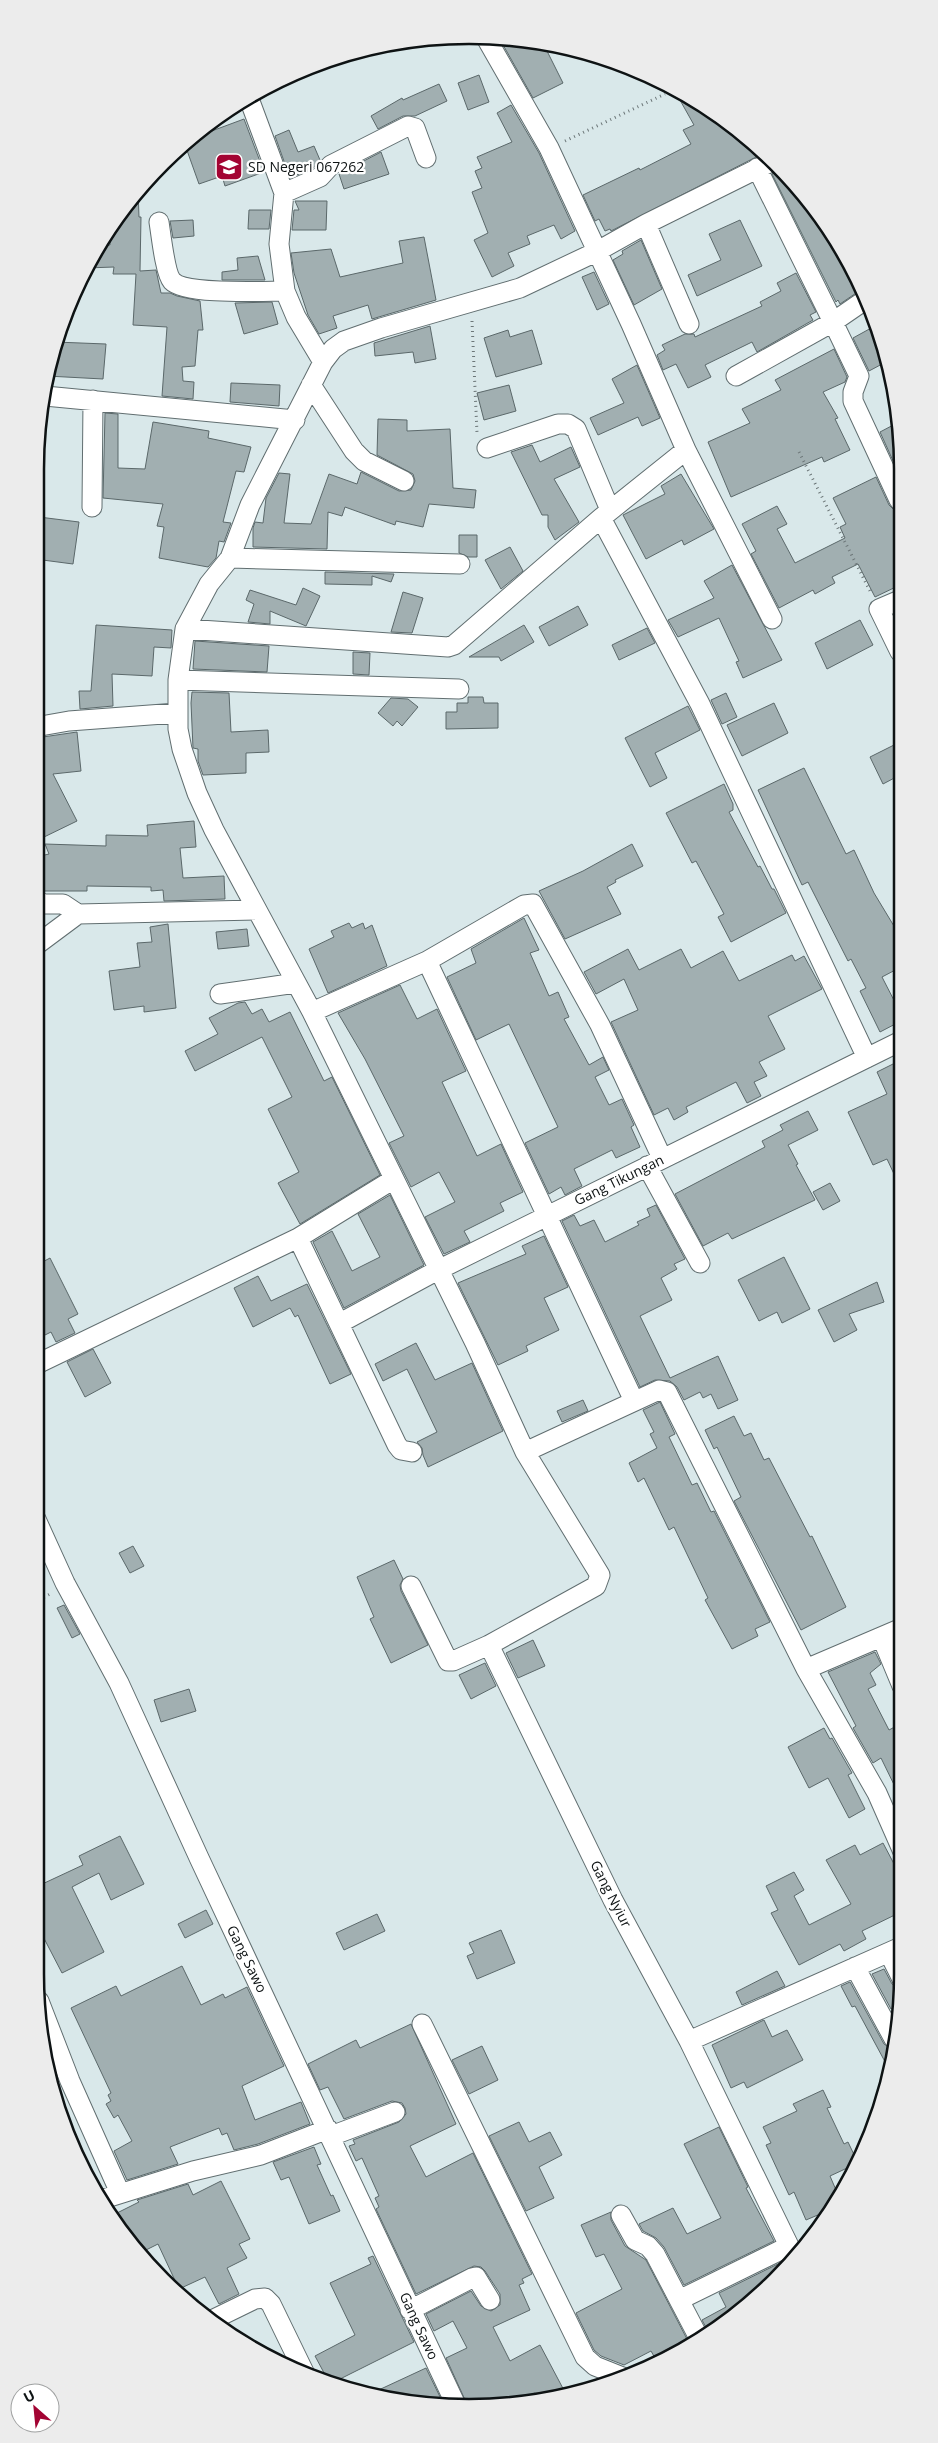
<svg xmlns="http://www.w3.org/2000/svg" width="938" height="2443" font-family="'Open Sans',sans-serif">
  <rect width="100%" height="100%" fill="#d9e8ea"/>
  <path fill="#a1afb1" stroke="#5b686a" d="M 498,36 L 533,42 L 537,49 L 544,45 L 563,83 L 533,98 Z
    M 479,75 L 489,102 L 468,110 L 458,83 Z
    M 439,84 L 447,101 L 415,116 L 403,116 L 378,129 L 371,116 L 402,98 L 403,100 Z
    M 676,93 L 710,108 L 762,154 L 611,231 L 610,229 L 605,231 L 599,219 L 595,221 L 583,195 L 639,168 L 640,170 L 691,144 L 683,130 L 694,125 Z
    M 511,105 L 539,153 L 575,231 L 561,239 L 554,225 L 527,236 L 530,244 L 508,253 L 514,266 L 492,277 L 474,240 L 488,233 L 472,192 L 482,188 L 475,171 L 482,168 L 477,157 L 512,142 L 497,113 Z
    M 244,119 L 264,172 L 225,186 L 222,176 L 199,184 L 184,142 L 207,126 L 209,132 Z
    M 289,130 L 298,152 L 314,146 L 320,160 L 313,168 L 290,178 L 275,136 Z
    M 381,152 L 389,174 L 344,189 L 339,174 Z
    M 780,169 L 795,183 L 858,277 L 862,289 L 840,304 L 838,300 L 836,302 L 772,174 Z
    M 138,190 L 139,217 L 141,217 L 140,271 L 156,270 L 161,293 L 170,293 L 177,296 L 200,301 L 203,330 L 198,330 L 195,366 L 182,367 L 183,381 L 194,382 L 193,399 L 162,396 L 167,327 L 133,325 L 136,274 L 113,274 L 114,267 L 86,268 L 100,245 L 110,245 L 110,229 L 125,205 Z
    M 295,201 L 327,201 L 326,230 L 292,230 L 294,210 L 299,210 Z
    M 249,210 L 271,210 L 269,229 L 248,229 Z
    M 193,220 L 194,236 L 173,238 L 170,221 Z
    M 740,220 L 762,266 L 697,296 L 688,275 L 721,260 L 709,234 Z
    M 424,237 L 436,300 L 372,319 L 368,305 L 333,316 L 337,328 L 319,334 L 308,315 L 294,273 L 291,253 L 331,249 L 340,277 L 403,263 L 399,241 Z
    M 641,240 L 662,289 L 634,305 L 613,260 L 623,254 L 622,251 Z
    M 258,256 L 265,280 L 222,280 L 222,272 L 238,270 L 237,258 Z
    M 594,272 L 609,304 L 597,310 L 582,277 Z
    M 796,273 L 816,312 L 810,315 L 813,320 L 757,352 L 752,342 L 705,365 L 711,377 L 688,388 L 676,364 L 663,370 L 657,355 L 665,350 L 662,345 L 685,334 L 694,334 L 695,337 L 762,306 L 760,302 L 781,291 L 777,283 Z
    M 272,302 L 278,324 L 244,334 L 235,303 Z
    M 430,326 L 436,359 L 415,363 L 413,352 L 375,356 L 374,343 Z
    M 873,327 L 884,363 L 869,371 L 853,338 Z
    M 508,330 L 510,337 L 532,330 L 542,364 L 496,377 L 484,338 Z
    M 55,342 L 106,344 L 103,379 L 47,376 L 50,356 Z
    M 834,349 L 847,377 L 845,382 L 823,392 L 838,418 L 835,419 L 850,450 L 824,462 L 822,457 L 731,497 L 708,442 L 750,423 L 742,409 L 781,390 L 775,380 Z
    M 637,365 L 660,418 L 642,426 L 638,417 L 598,435 L 590,418 L 624,403 L 612,379 Z
    M 231,383 L 280,385 L 279,406 L 230,402 Z
    M 509,385 L 516,411 L 484,420 L 477,393 Z
    M 105,413 L 118,414 L 118,468 L 145,469 L 153,422 L 209,431 L 208,438 L 251,447 L 244,472 L 236,471 L 223,522 L 231,523 L 224,542 L 219,541 L 216,558 L 208,567 L 159,558 L 164,527 L 157,526 L 163,504 L 103,498 Z
    M 378,419 L 407,420 L 407,431 L 450,429 L 453,488 L 476,490 L 474,508 L 429,504 L 423,527 L 396,521 L 395,525 L 345,507 L 342,516 L 328,512 L 327,549 L 253,547 L 253,528 L 255,522 L 263,523 L 266,498 L 279,473 L 290,474 L 284,523 L 311,524 L 329,474 L 357,484 L 361,472 L 399,491 L 411,490 L 415,481 L 413,474 L 377,455 Z
    M 899,422 L 899,474 L 880,432 Z
    M 532,445 L 540,462 L 571,447 L 580,467 L 554,479 L 579,522 L 555,540 L 548,527 L 548,515 L 542,515 L 511,452 Z
    M 681,474 L 714,529 L 684,545 L 682,540 L 646,559 L 623,515 L 665,494 L 661,486 Z
    M 876,477 L 889,505 L 893,509 L 899,511 L 900,585 L 875,597 L 858,564 L 832,577 L 835,583 L 815,594 L 813,590 L 779,608 L 751,554 L 756,551 L 742,524 L 777,506 L 787,524 L 777,529 L 795,563 L 845,538 L 840,527 L 846,524 L 833,498 Z
    M 39,517 L 79,522 L 73,564 L 35,559 Z
    M 459,535 L 477,535 L 477,557 L 468,557 L 459,553 Z
    M 510,547 L 523,571 L 501,589 L 485,560 Z
    M 732,565 L 782,660 L 743,678 L 736,662 L 739,661 L 719,618 L 678,637 L 668,620 L 714,598 L 704,581 Z
    M 325,572 L 394,574 L 391,582 L 372,576 L 372,585 L 325,584 Z
    M 303,588 L 320,596 L 306,626 L 270,611 L 270,624 L 248,622 L 254,604 L 246,600 L 250,590 L 296,605 Z
    M 403,592 L 423,598 L 412,633 L 391,632 Z
    M 578,606 L 588,625 L 549,646 L 539,627 Z
    M 860,620 L 873,645 L 827,669 L 815,643 Z
    M 96,625 L 172,630 L 171,648 L 154,647 L 152,676 L 112,674 L 113,706 L 80,709 L 79,691 L 91,691 Z
    M 524,625 L 534,642 L 501,661 L 499,657 L 469,657 Z
    M 647,628 L 655,643 L 619,660 L 612,645 Z
    M 195,641 L 269,646 L 267,672 L 193,669 Z
    M 353,652 L 370,653 L 369,675 L 353,674 Z
    M 192,692 L 229,693 L 231,732 L 268,730 L 269,752 L 246,753 L 246,773 L 203,775 L 198,761 L 198,749 L 193,748 L 191,703 Z
    M 726,693 L 737,717 L 722,724 L 711,700 Z
    M 468,697 L 483,697 L 484,703 L 498,703 L 498,728 L 446,729 L 446,712 L 457,712 L 457,703 L 468,703 Z
    M 391,698 L 408,699 L 418,707 L 402,726 L 397,721 L 393,726 L 378,713 Z
    M 774,703 L 788,733 L 742,756 L 727,725 Z
    M 688,706 L 700,730 L 655,753 L 667,778 L 650,787 L 625,738 Z
    M 77,732 L 81,771 L 53,774 L 77,821 L 42,838 L 35,825 L 35,791 L 41,789 L 36,738 Z
    M 900,742 L 900,775 L 883,784 L 870,757 Z
    M 804,768 L 846,854 L 854,850 L 874,893 L 900,936 L 901,967 L 882,977 L 901,1014 L 901,1021 L 880,1032 L 860,991 L 866,988 L 851,959 L 848,961 L 808,882 L 802,885 L 758,790 Z
    M 724,784 L 733,804 L 733,810 L 729,812 L 758,867 L 760,866 L 772,889 L 774,889 L 786,913 L 731,942 L 718,917 L 724,914 L 696,861 L 692,863 L 666,813 Z
    M 194,821 L 196,847 L 180,848 L 183,878 L 224,876 L 225,899 L 164,901 L 163,890 L 151,891 L 151,887 L 87,886 L 87,891 L 43,891 L 35,889 L 35,877 L 40,876 L 36,857 L 49,854 L 45,844 L 106,846 L 106,835 L 148,836 L 147,825 Z
    M 632,844 L 643,866 L 615,880 L 616,882 L 607,887 L 621,914 L 565,939 L 539,891 L 583,871 Z
    M 524,918 L 539,950 L 530,953 L 549,996 L 558,992 L 569,1017 L 564,1019 L 589,1065 L 603,1057 L 609,1070 L 595,1077 L 609,1105 L 622,1099 L 634,1125 L 631,1127 L 640,1147 L 616,1158 L 612,1150 L 574,1169 L 582,1186 L 565,1195 L 561,1187 L 549,1194 L 525,1143 L 558,1127 L 509,1024 L 476,1040 L 447,977 L 476,963 L 471,949 Z
    M 349,923 L 352,928 L 363,923 L 365,929 L 372,925 L 387,966 L 328,993 L 309,949 L 334,937 L 331,931 Z
    M 168,924 L 176,1008 L 144,1012 L 144,1006 L 114,1010 L 109,971 L 140,967 L 137,943 L 152,942 L 150,927 Z
    M 247,929 L 249,946 L 218,949 L 216,932 Z
    M 628,949 L 639,970 L 681,949 L 691,968 L 723,951 L 739,981 L 792,955 L 795,961 L 804,956 L 822,989 L 768,1016 L 785,1049 L 759,1062 L 767,1076 L 754,1082 L 761,1096 L 747,1103 L 736,1082 L 686,1107 L 688,1112 L 674,1120 L 668,1108 L 654,1115 L 611,1022 L 638,1010 L 624,979 L 596,994 L 584,972 Z
    M 400,985 L 417,1019 L 437,1009 L 466,1071 L 442,1082 L 477,1156 L 501,1144 L 523,1192 L 500,1203 L 504,1211 L 464,1231 L 470,1242 L 444,1254 L 425,1217 L 455,1202 L 439,1172 L 411,1187 L 389,1143 L 404,1136 L 365,1059 L 338,1013 Z
    M 245,1002 L 252,1014 L 262,1009 L 269,1022 L 290,1012 L 324,1081 L 332,1077 L 380,1175 L 300,1224 L 278,1183 L 299,1172 L 268,1109 L 292,1097 L 262,1037 L 195,1071 L 185,1051 L 218,1034 L 209,1018 L 238,1003 Z
    M 901,1060 L 901,1189 L 887,1159 L 873,1165 L 848,1112 L 887,1094 L 877,1072 Z
    M 808,1111 L 818,1130 L 788,1145 L 798,1164 L 796,1165 L 815,1200 L 732,1239 L 728,1233 L 703,1246 L 675,1194 L 765,1147 L 762,1141 L 783,1130 L 780,1125 Z
    M 830,1183 L 840,1201 L 823,1210 L 813,1192 Z
    M 390,1195 L 424,1265 L 344,1308 L 313,1242 L 332,1231 L 352,1271 L 380,1257 L 358,1214 Z
    M 656,1205 L 685,1259 L 674,1264 L 677,1269 L 661,1278 L 672,1300 L 640,1316 L 670,1378 L 718,1356 L 738,1400 L 718,1409 L 711,1394 L 703,1398 L 700,1392 L 684,1400 L 677,1387 L 670,1381 L 655,1380 L 640,1387 L 562,1221 L 574,1215 L 580,1226 L 594,1220 L 605,1242 L 639,1225 L 637,1222 L 650,1216 L 647,1209 Z
    M 544,1236 L 568,1287 L 544,1298 L 559,1330 L 526,1346 L 528,1351 L 498,1365 L 458,1283 L 526,1254 L 522,1246 Z
    M 784,1257 L 810,1309 L 782,1323 L 777,1312 L 759,1321 L 738,1280 Z
    M 50,1258 L 78,1314 L 68,1319 L 75,1333 L 56,1342 L 51,1332 L 35,1340 L 35,1266 Z
    M 258,1276 L 271,1301 L 307,1284 L 351,1374 L 330,1384 L 298,1315 L 295,1317 L 290,1308 L 253,1327 L 234,1288 Z
    M 877,1282 L 884,1302 L 849,1314 L 857,1330 L 834,1342 L 818,1310 Z
    M 416,1343 L 435,1380 L 472,1363 L 503,1431 L 428,1467 L 423,1455 L 422,1448 L 417,1442 L 437,1432 L 407,1369 L 383,1381 L 375,1364 Z
    M 93,1349 L 111,1383 L 85,1397 L 67,1362 Z
    M 583,1400 L 588,1411 L 562,1422 L 557,1411 Z
    M 660,1402 L 675,1434 L 669,1437 L 692,1485 L 697,1483 L 711,1512 L 714,1511 L 770,1622 L 755,1629 L 758,1636 L 732,1649 L 705,1600 L 708,1598 L 674,1527 L 669,1530 L 644,1478 L 638,1482 L 629,1463 L 657,1448 L 650,1434 L 654,1432 L 643,1410 Z
    M 734,1416 L 744,1436 L 751,1433 L 764,1460 L 769,1458 L 810,1537 L 812,1536 L 846,1607 L 801,1630 L 734,1501 L 741,1497 L 717,1447 L 714,1449 L 705,1430 Z
    M 133,1546 L 144,1566 L 130,1573 L 119,1553 Z
    M 394,1560 L 403,1579 L 400,1585 L 401,1591 L 428,1645 L 391,1663 L 370,1619 L 374,1617 L 357,1577 Z
    M 64,1605 L 80,1634 L 72,1638 L 57,1608 Z
    M 533,1640 L 545,1666 L 518,1678 L 506,1653 Z
    M 875,1652 L 881,1664 L 870,1673 L 876,1685 L 868,1689 L 889,1730 L 902,1723 L 903,1803 L 881,1758 L 873,1763 L 853,1728 L 856,1726 L 828,1672 Z
    M 485,1663 L 496,1686 L 471,1699 L 459,1675 Z
    M 189,1689 L 196,1711 L 161,1722 L 154,1700 Z
    M 824,1728 L 830,1739 L 832,1738 L 852,1773 L 848,1775 L 865,1809 L 849,1818 L 828,1778 L 809,1788 L 788,1747 Z
    M 120,1836 L 144,1884 L 111,1900 L 99,1873 L 72,1887 L 104,1952 L 62,1973 L 35,1921 L 35,1897 L 42,1894 L 38,1886 L 83,1865 L 79,1856 Z
    M 883,1843 L 903,1881 L 903,1911 L 862,1931 L 866,1939 L 844,1951 L 840,1944 L 799,1965 L 771,1913 L 778,1910 L 766,1886 L 794,1872 L 804,1890 L 794,1896 L 809,1925 L 851,1904 L 826,1860 L 855,1845 L 860,1855 Z
    M 206,1910 L 213,1924 L 185,1938 L 178,1924 Z
    M 377,1914 L 385,1931 L 344,1950 L 336,1933 Z
    M 501,1930 L 515,1963 L 477,1979 L 467,1956 L 474,1953 L 469,1943 Z
    M 182,1966 L 201,2005 L 223,1994 L 225,1998 L 247,1987 L 284,2066 L 242,2086 L 255,2120 L 301,2102 L 310,2124 L 258,2144 L 234,2150 L 227,2133 L 222,2135 L 219,2128 L 170,2147 L 178,2164 L 127,2180 L 114,2151 L 132,2141 L 118,2115 L 114,2118 L 106,2104 L 111,2101 L 108,2095 L 111,2093 L 71,2008 L 116,1986 L 121,1996 Z
    M 884,1969 L 892,1984 L 901,1990 L 899,2005 L 891,2009 L 872,1974 Z
    M 777,1971 L 785,1986 L 742,2005 L 736,1992 Z
    M 850,1982 L 884,2044 L 893,2050 L 890,2071 L 855,2006 L 852,2007 L 841,1986 Z
    M 764,2020 L 772,2037 L 787,2030 L 803,2060 L 747,2088 L 744,2082 L 731,2088 L 712,2045 Z
    M 411,2024 L 456,2124 L 410,2146 L 426,2177 L 473,2153 L 532,2274 L 522,2279 L 524,2283 L 519,2285 L 530,2310 L 493,2327 L 510,2361 L 540,2345 L 567,2396 L 554,2400 L 539,2400 L 535,2393 L 520,2401 L 466,2402 L 446,2358 L 467,2348 L 453,2321 L 434,2331 L 426,2314 L 471,2291 L 481,2306 L 491,2311 L 500,2305 L 500,2294 L 485,2271 L 481,2267 L 474,2266 L 416,2294 L 376,2209 L 379,2207 L 375,2198 L 379,2196 L 362,2158 L 356,2161 L 349,2146 L 355,2144 L 353,2140 L 399,2122 L 406,2114 L 405,2108 L 402,2103 L 392,2101 L 344,2119 L 328,2087 L 320,2090 L 308,2064 L 356,2040 L 360,2048 Z
    M 482,2046 L 498,2080 L 469,2094 L 452,2060 Z
    M 823,2090 L 831,2107 L 827,2108 L 844,2144 L 848,2142 L 858,2163 L 830,2176 L 839,2197 L 832,2209 L 806,2220 L 794,2192 L 789,2195 L 766,2145 L 771,2143 L 763,2127 L 797,2111 L 793,2104 Z
    M 519,2122 L 529,2142 L 550,2132 L 562,2155 L 539,2167 L 554,2198 L 526,2211 L 489,2136 Z
    M 719,2127 L 748,2187 L 746,2188 L 774,2241 L 684,2285 L 664,2247 L 656,2238 L 643,2231 L 639,2224 L 673,2208 L 687,2234 L 721,2218 L 684,2144 Z
    M 314,2147 L 321,2164 L 317,2165 L 331,2196 L 333,2195 L 340,2211 L 309,2224 L 289,2177 L 281,2180 L 273,2162 Z
    M 221,2181 L 250,2239 L 239,2244 L 247,2258 L 227,2268 L 239,2294 L 219,2304 L 205,2277 L 179,2289 L 158,2244 L 138,2254 L 111,2216 L 139,2202 L 137,2200 L 188,2184 L 193,2195 Z
    M 611,2212 L 611,2220 L 625,2246 L 646,2260 L 688,2341 L 655,2358 L 651,2351 L 624,2365 L 601,2356 L 594,2350 L 576,2313 L 622,2289 L 604,2254 L 596,2257 L 581,2225 Z
    M 373,2256 L 414,2342 L 330,2384 L 315,2356 L 355,2335 L 330,2283 L 371,2264 L 368,2258 Z
    M 784,2261 L 786,2264 L 710,2335 L 702,2320 L 726,2307 L 719,2293 Z
    M 426,2368 L 443,2403 L 412,2404 L 370,2394 Z"/>
  <g fill="none" stroke-linecap="round" stroke-linejoin="round">
    <g stroke="#616e70" stroke-width="21">
      <path id="minor" d="M 248,96 L 284,193 L 279,244 L 285,291 L 296,317 L 323,362
        M 757,168 L 833,322 L 865,300
        M 284,193 L 320,177 L 331,165 L 408,126 L 415,128 L 426,158
        M 159,222 C 161,234 165,273 172,281 C 185,295 264,291 285,291
        M 646,224 L 689,324
        M 736,376 L 833,322 L 859,376 L 853,392 L 853,401 L 899,500
        M 311,385 L 354,451 L 364,461 L 404,481
        M 45,396 L 295,420
        M 487,448 L 558,424 L 568,424 L 576,429 L 610,510
        M 686,450 L 772,619
        M 92,507 L 93,400
        M 601,518 L 700,704 L 867,1058
        M 230,558 L 460,564
        M 900,600 L 879,609 L 900,652
        M 185,629 L 448,647 L 454,645 L 601,518 L 686,450 L 631,324 L 549,148 L 485,36
        M 178,680 L 459,689
        M 35,727 L 69,721 L 177,713
        M 35,900 L 44,904 L 63,904 L 78,914
        M 35,946 L 78,914 L 256,910
        M 427,961 L 634,1401
        M 220,994 L 296,983
        M 312,1012 L 427,961 L 524,905 L 533,904 L 600,1025 L 662,1158
        M 647,1166 L 700,1263
        M 298,1238 L 397,1445 L 401,1450 L 412,1452
        M 340,1323 L 438,1270 L 901,1041
        M 35,1365 L 298,1238 L 394,1179
        M 525,1452 L 659,1390 L 667,1392 L 806,1669 L 877,1793 L 903,1852
        M 35,1517 L 65,1583 L 119,1683 L 200,1860 L 455,2403
        M 411,1586 L 448,1661 L 453,1661 L 489,1645 L 613,1900 L 689,2041 L 794,2256
        M 882,1638 L 902,1686
        M 489,1645 L 596,1586 L 600,1575 L 525,1452 L 475,1343 L 312,1012 L 214,830 L 197,793 L 182,749 L 178,729 L 178,680 L 185,629 L 209,584 L 230,558 L 250,505 L 323,362 L 333,349 L 344,341 L 381,328 L 520,288 L 596,252 L 646,224 L 771,162
        M 806,1669 L 902,1628
        M 889,1953 L 902,1979
        M 855,1967 L 894,2039
        M 39,2001 L 70,2081 L 120,2193
        M 422,2024 L 585,2357 L 595,2366 L 625,2378
        M 689,2041 L 903,1946
        M 331,2136 L 395,2112
        M 100,2200 L 193,2171 L 261,2155 L 328,2129
        M 621,2215 L 635,2240 L 648,2246 L 655,2254 L 700,2340
        M 679,2300 L 789,2246
        M 410,2310 L 472,2278 L 476,2277 L 490,2300
        M 214,2319 L 255,2299 L 265,2298 L 271,2304 L 305,2374"/>
    </g>
    <path stroke="#6c7678" stroke-width="3" stroke-dasharray="1 4" stroke-linecap="butt" d="M 565,141 L 665,94
      M 472,321 L 477,433
      M 799,452 L 871,593
      M 35,1602 L 50,1594"/>
    <use href="#minor" stroke="#fff" stroke-width="19"/>
  </g>
  <defs>
    <g id="school-square" transform="scale(1.4375)"><rect x="-9" y="-9" width="18" height="18" rx="4" fill="#a30433" stroke="#fff"/><path d="M0-5L7-2L0 1L-7-2ZM-4 1L0 2.5L4 1V4Q0 6-4 4Z" fill="#fff"/></g>
  </defs>
  <g fill-rule="evenodd">
    <use href="#school-square" x="229" y="167"/>
  </g>
  <g text-anchor="middle" stroke-width="4.5" stroke-linejoin="round" paint-order="stroke">
    <g font-size="14" fill="#0e1314" stroke="#fff" text-anchor="start">
      <text x="248" y="172">SD Negeri 067262</text>
    </g>
    <g font-size="14" fill="#0e1314" stroke="#fff">
      <text transform="translate(619 1180) rotate(-26)" y="5">Gang Tikungan</text>
      <text transform="translate(611 1894) rotate(63)" y="5">Gang Nyiur</text>
      <text transform="translate(247 1959) rotate(64)" y="5">Gang Sawo</text>
      <text transform="translate(419 2326) rotate(65)" y="5">Gang Sawo</text>
    </g>
  </g>
  <path d="M0 0H938V2443H0ZM469 44H469A425 425 0 0 1 894 469V1974A425 425 0 0 1 469 2399H469A425 425 0 0 1 44 1974V469A425 425 0 0 1 469 44Z" fill="#ececec" fill-rule="evenodd"/>
  <path fill="none" stroke="#0e1314" stroke-width="2.5" d="M469 44H469A425 425 0 0 1 894 469V1974A425 425 0 0 1 469 2399H469A425 425 0 0 1 44 1974V469A425 425 0 0 1 469 44Z"/>
  <g transform="translate(35 2408) rotate(333)"><circle r="24" fill="#ffffff" stroke="#9fa1a1"/>
  <path d="M0-4L9 19L0 12L-9 19Z" fill="#a30433"/>
  <text y="-8" font-size="14" font-weight="bold" text-anchor="middle" fill="#0e1314">U</text>
  </g>
</svg>
